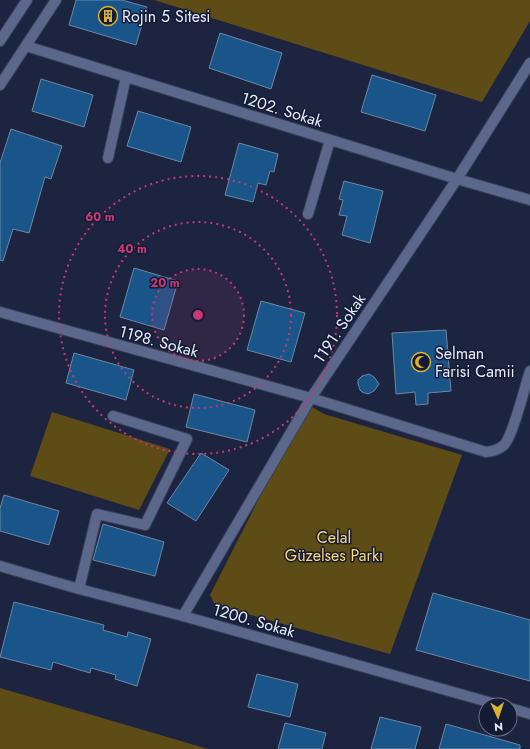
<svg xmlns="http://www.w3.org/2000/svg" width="530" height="749" font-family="Jost,sans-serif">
  <rect width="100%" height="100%" fill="#1c243f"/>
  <path fill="#5e4c17" d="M 154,0 L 530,0 L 530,21 L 482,102 Z
    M 307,404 L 324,414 L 462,455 L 390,654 L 215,605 L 210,595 Z
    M 52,412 L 170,449 L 139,510 L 30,476 Z
    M 0,688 L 208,749 L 0,749 Z"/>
  <path fill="#1a558a" stroke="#6d87a3" d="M 76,0 L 122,0 L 147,7 L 136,45 L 69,25 Z
    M 220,33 L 282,53 L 271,89 L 209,68 Z
    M 372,75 L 436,95 L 425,131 L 361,112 Z
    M 41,79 L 93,95 L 84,127 L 32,111 Z
    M 138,111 L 191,127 L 181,162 L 127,146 Z
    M 11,129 L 62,146 L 51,179 L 45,177 L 29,233 L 13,229 L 3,261 L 0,260 L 0,163 Z
    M 239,143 L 278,154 L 274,172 L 270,171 L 266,185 L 258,183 L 253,202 L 225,195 Z
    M 344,181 L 383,191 L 370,243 L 342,235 L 347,216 L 339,215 L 343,200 L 339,199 Z
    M 134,268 L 178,281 L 164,330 L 120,317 Z
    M 261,301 L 305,313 L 291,362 L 247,350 Z
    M 446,330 L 451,391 L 428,393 L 428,404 L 416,405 L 415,392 L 396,394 L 392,333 Z
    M 74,353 L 134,370 L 126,400 L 66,383 Z
    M 369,374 L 374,377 L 379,384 L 374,391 L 368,394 L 362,392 L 360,390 L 358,384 L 358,380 L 362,376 Z
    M 194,394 L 255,410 L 247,442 L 186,427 Z
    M 201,453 L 229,470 L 196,521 L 167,503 Z
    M 4,495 L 59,511 L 49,545 L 0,531 L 0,508 Z
    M 103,524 L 164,542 L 155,576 L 93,560 Z
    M 433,593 L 530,620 L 530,681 L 416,650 Z
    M 14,602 L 104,625 L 103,630 L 127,637 L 128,632 L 151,639 L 137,686 L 115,679 L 116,675 L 91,668 L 90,673 L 53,662 L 51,670 L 0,657 Z
    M 257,674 L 298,684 L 290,717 L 248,707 Z
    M 380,717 L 421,727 L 415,749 L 371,749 Z
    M 285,723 L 326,733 L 322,749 L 278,749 Z
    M 446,724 L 520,745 L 520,749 L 439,749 Z"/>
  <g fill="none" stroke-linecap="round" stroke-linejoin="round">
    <g stroke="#39405a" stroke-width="12">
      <path id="minor" d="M 0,41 L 27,0
        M 26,46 L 457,179 L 530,200
        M 0,85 L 56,0
        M 108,158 L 126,77
        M 308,214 L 330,140
        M 0,312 L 311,398 L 486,452 C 493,451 499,450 504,445 C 513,436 525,386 530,371
        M 0,566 L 79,589 L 183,616 L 499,705
        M 79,589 L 97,514 L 145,525 L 187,439 L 113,416
        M 183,616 L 311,398 L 457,179 L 530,63
        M 510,708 L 530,714"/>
    </g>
    <use href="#minor" stroke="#5b678b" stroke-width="10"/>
  </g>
  <circle cx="198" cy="315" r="46" fill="#c83873" fill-opacity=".12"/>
  <g fill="none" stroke="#c83873" stroke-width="2" stroke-dasharray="2 4">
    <circle cx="198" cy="315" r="46"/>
    <circle cx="198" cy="315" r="93"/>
    <circle cx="198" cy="315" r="139"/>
  </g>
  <defs>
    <g id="building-ring" transform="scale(1)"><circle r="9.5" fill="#131b35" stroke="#dbb233" stroke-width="1.5"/><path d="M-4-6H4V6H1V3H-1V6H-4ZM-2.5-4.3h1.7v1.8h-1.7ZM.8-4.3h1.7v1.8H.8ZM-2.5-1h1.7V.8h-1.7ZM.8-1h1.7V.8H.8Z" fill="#dbb233"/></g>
    <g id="mosque-ring" transform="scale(1)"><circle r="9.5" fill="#131b35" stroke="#dbb233" stroke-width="1.5"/><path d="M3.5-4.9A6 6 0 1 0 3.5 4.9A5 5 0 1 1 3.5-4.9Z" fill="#dbb233"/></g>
  </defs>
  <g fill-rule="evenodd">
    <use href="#building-ring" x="108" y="16"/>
    <use href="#mosque-ring" x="421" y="362"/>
  </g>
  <g text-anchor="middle" stroke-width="3" stroke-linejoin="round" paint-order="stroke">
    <g font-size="16" fill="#e9eefd" stroke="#131b35" text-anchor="start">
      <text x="122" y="22">Rojin 5 Sitesi</text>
      <text x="435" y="359">Selman<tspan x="435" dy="18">Farisi Camii</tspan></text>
    </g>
    <g font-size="16" fill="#e9eefd" stroke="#131b35">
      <text transform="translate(282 109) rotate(17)" y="6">1202. Sokak</text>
      <text transform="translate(339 328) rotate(-56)" y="6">1191. Sokak</text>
      <text transform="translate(159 341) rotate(15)" y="6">1198. Sokak</text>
      <text transform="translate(254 620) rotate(16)" y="6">1200. Sokak</text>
    </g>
    <g font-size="16" fill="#fed970" stroke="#131b35">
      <text x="334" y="543">Celal<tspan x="334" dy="18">Güzelses Parkı</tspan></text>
    </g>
  </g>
  <circle cx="198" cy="315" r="6" fill="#c83873" stroke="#131b35" stroke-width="2"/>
  <g font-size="12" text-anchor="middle" font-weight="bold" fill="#c83873" stroke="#131b35" stroke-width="3" stroke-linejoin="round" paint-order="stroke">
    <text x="100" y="221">60 m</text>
    <text x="132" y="253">40 m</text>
    <text x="165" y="287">20 m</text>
  </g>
  <g transform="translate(498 717) rotate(177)"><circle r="19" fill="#131b35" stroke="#696f85"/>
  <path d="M0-3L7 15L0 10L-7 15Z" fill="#dbb233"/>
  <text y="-6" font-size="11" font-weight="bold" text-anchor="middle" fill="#e9eefd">N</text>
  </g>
</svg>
